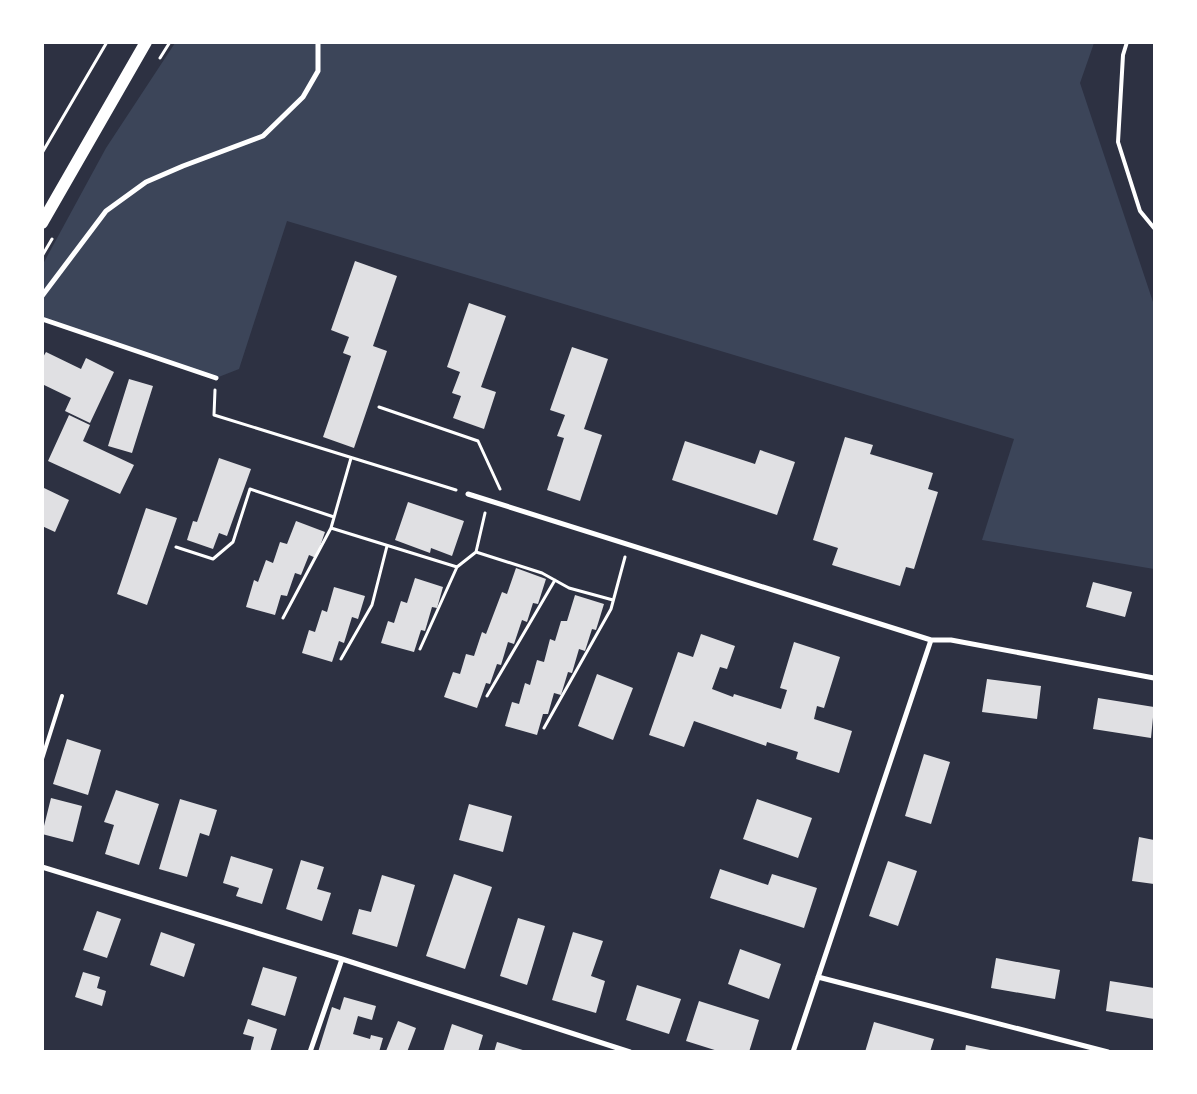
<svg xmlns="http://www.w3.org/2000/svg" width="1197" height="1094" font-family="'Source Sans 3',sans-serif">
  <rect width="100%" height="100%" fill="#2d3142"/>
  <path fill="#3c4559" d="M 175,43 L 1094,43 L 1080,83 L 1154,305 L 1154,569 L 982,540 L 1014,439 L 287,221 L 239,369 L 216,378 L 43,319 L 43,264 L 106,148 Z"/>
  <path fill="#e0e0e3" d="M 355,261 L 397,276 L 373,346 L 387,351 L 354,448 L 323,437 L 351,356 L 343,353 L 349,337 L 331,330 Z
    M 469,303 L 506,316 L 481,387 L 496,392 L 484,429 L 453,418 L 461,396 L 452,393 L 460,372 L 447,367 Z
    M 572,347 L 608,359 L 584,429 L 602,435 L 580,501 L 547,490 L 564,438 L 557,436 L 565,415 L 550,410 Z
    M 46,352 L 81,369 L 86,358 L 114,372 L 90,423 L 65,411 L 71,398 L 42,384 L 42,359 Z
    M 129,379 L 153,386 L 132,453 L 108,446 Z
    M 69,415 L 90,425 L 83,441 L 134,465 L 120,494 L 48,461 Z
    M 845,437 L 873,445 L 870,454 L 933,473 L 928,489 L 938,492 L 914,569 L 906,567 L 900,586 L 832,565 L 838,548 L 813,540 Z
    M 685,441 L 755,464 L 760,450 L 795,462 L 777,515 L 672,480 Z
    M 219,458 L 251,469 L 227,536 L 219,533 L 213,549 L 187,540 L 193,521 L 197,522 Z
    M 44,488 L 69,500 L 55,532 L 42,526 L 42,492 Z
    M 408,502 L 464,521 L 452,556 L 431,548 L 430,553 L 395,540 Z
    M 146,508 L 177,518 L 147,605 L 117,594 Z
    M 296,521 L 325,532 L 316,558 L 309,555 L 301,575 L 295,573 L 287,596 L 281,595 L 275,615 L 246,607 L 254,580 L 258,582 L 266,560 L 273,563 L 280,542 L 287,544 Z
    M 516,568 L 546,579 L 538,604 L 533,603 L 527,622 L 522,620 L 514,644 L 508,642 L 501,665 L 497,664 L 490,684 L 486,683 L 477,708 L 444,697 L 453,672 L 460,674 L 466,654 L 474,656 L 482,632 L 486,634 L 502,592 L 507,594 Z
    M 415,578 L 443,587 L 437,608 L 432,607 L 425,631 L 421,630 L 414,652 L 381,643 L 388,621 L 394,623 L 401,601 L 407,603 Z
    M 1093,582 L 1132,592 L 1125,617 L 1086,607 Z
    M 334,587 L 365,596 L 358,619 L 352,617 L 344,643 L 339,641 L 332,662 L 302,653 L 309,630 L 315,632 L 322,610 L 327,612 Z
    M 575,595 L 604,604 L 596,630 L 592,629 L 585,651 L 579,649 L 572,673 L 568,672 L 561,695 L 554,693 L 548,714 L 543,714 L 537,735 L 505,726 L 512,702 L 519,704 L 525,683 L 530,685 L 537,660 L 544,662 L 550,639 L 555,641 L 561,621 L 567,621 Z
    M 701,634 L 735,646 L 727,669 L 720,667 L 712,689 L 733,697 L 734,694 L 781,709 L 787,690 L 780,688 L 794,642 L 840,657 L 824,708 L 817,706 L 814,719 L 852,731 L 839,773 L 796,759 L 798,752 L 767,742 L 766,746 L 694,721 L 684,747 L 649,735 L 678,652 L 693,657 Z
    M 597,674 L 633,688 L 613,740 L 578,726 Z
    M 987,679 L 1041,686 L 1037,719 L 982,712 Z
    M 1098,698 L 1154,707 L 1151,738 L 1093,729 Z
    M 67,739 L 101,750 L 88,795 L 53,784 Z
    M 924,754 L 950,762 L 931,824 L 905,816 Z
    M 116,790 L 159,804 L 139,865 L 105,854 L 114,825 L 104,822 Z
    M 51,798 L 82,806 L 73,842 L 42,834 Z
    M 180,799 L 217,810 L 209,836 L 200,833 L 187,877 L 159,869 Z
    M 757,799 L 812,818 L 798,858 L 743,839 Z
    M 469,804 L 512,816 L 503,852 L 459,840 Z
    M 1139,837 L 1154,840 L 1154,884 L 1132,881 Z
    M 231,856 L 273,869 L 262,904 L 236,896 L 239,888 L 223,883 Z
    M 301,860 L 324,867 L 317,889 L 331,893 L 322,921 L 286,909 Z
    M 888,861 L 917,871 L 898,926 L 869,916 Z
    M 720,869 L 768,885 L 772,874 L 817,888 L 804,928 L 710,898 Z
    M 454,874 L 492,887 L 465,969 L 426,956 Z
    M 382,875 L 415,885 L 397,947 L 352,934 L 359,909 L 371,912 Z
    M 97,911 L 121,919 L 107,958 L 83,950 Z
    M 518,918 L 545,926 L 527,985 L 500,976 Z
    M 161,932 L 195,944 L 184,977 L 150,965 Z
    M 573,932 L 603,941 L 591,976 L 605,981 L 596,1013 L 552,1000 Z
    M 740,949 L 781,964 L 769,999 L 728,984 Z
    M 996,958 L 1060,970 L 1055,999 L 991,988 Z
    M 263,967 L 297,977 L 285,1016 L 251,1005 Z
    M 83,972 L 100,977 L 97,988 L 106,991 L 102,1006 L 75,997 Z
    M 1110,981 L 1154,988 L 1154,1019 L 1106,1011 Z
    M 637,985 L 681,999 L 669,1034 L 626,1020 Z
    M 344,997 L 376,1006 L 372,1020 L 358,1016 L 353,1034 L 370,1039 L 371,1035 L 383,1038 L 379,1052 L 318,1052 L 332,1007 L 340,1010 Z
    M 699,1001 L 759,1020 L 749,1052 L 721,1052 L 686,1041 Z
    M 248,1019 L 277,1029 L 270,1052 L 250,1052 L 254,1037 L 243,1034 Z
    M 398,1021 L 416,1028 L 407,1052 L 388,1052 L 386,1051 Z
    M 874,1022 L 934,1039 L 930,1052 L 865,1052 Z
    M 452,1024 L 483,1035 L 478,1052 L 443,1052 Z
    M 497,1042 L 526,1051 L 526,1052 L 494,1052 Z
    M 966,1045 L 995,1051 L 995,1052 L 965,1052 Z"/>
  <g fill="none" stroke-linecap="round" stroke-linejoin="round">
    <path stroke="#fff" stroke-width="3" d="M 160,58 L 170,42
      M 42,153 L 107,42
      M 42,256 L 52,239
      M 215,390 L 214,415 L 456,490
      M 379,407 L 478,441 L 500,489
      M 351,458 L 331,528 L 457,567
      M 176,547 L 213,559 L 233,542 L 250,489 L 334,517
      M 476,552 L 485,513
      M 283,618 L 331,528
      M 420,649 L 457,567 L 476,552 L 542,573 L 569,588 L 613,600
      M 341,659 L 372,605 L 387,546
      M 487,696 L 555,580
      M 544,728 L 611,609 L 625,557"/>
    <path stroke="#fff" stroke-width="4" d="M 1127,42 L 1123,55 L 1118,142 L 1140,211 L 1154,228
      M 42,759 L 62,696"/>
    <path stroke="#fff" stroke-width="5" d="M 42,296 L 106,211 L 146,182 L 183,166 L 263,136 L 303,97 L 318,71 L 318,42
      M 42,319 L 216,378
      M 468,494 L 931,640 L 951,640 L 1154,678
      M 42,867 L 342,959 L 630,1052
      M 818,977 L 1108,1052
      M 310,1052 L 342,959
      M 793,1052 L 931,640"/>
    <path stroke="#fff" stroke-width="12" d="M 42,223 L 146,42"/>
  </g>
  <rect width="1197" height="1094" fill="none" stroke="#ffffff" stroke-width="88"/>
</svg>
